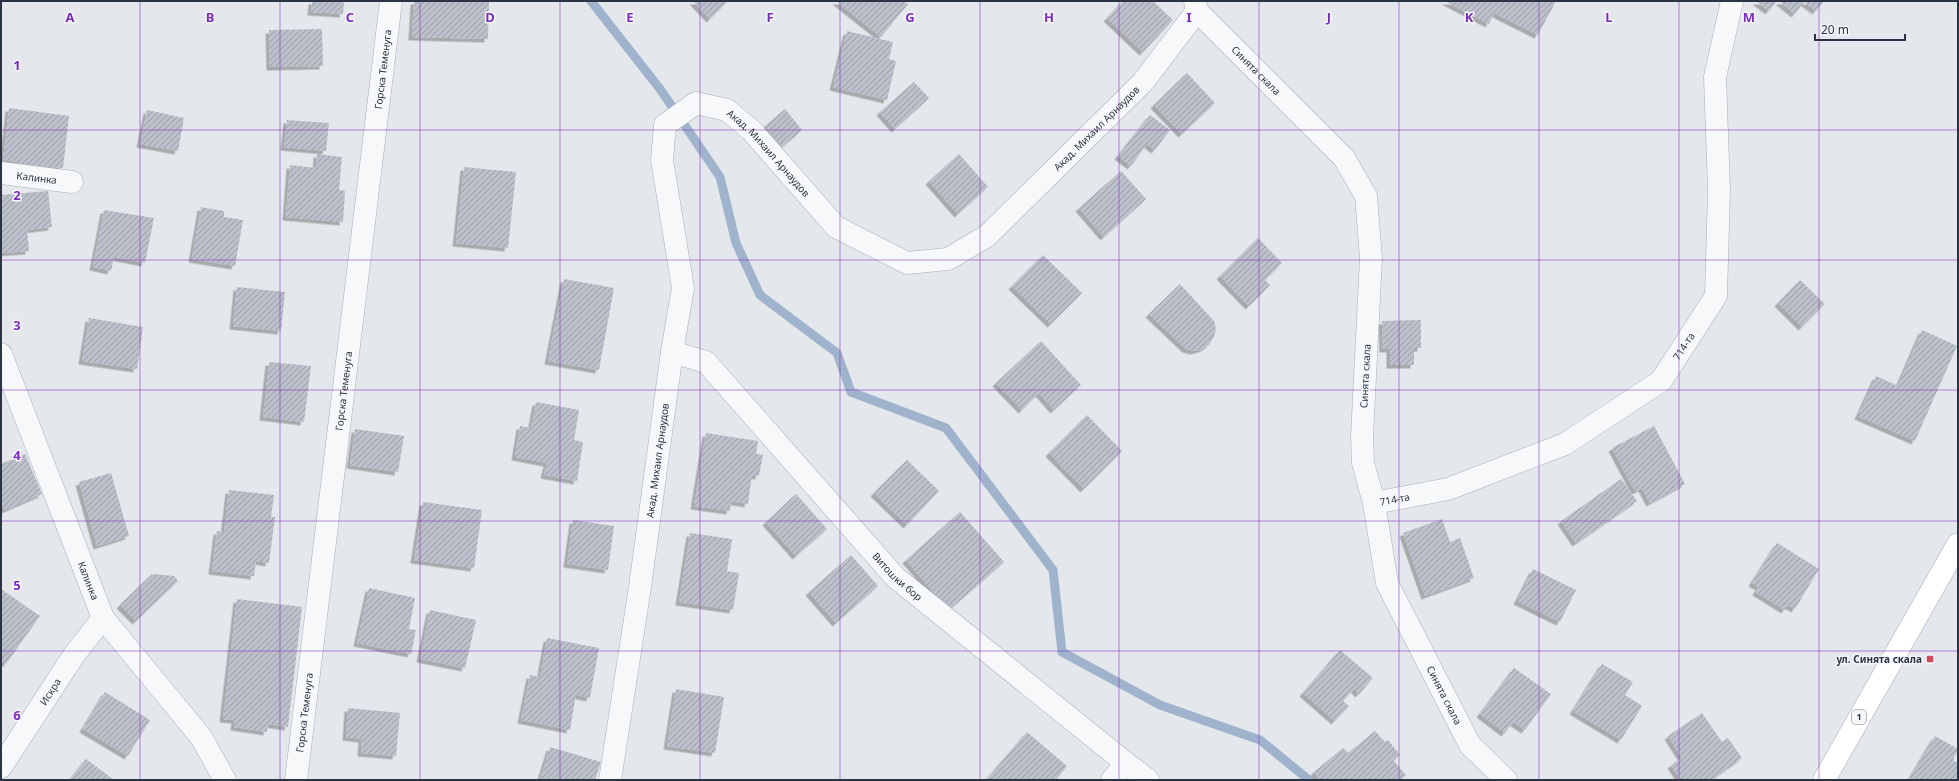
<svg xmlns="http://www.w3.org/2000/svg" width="1959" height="781" font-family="'Noto Sans',sans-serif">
  <defs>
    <pattern id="building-hatch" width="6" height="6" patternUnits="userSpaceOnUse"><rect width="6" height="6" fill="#bbc0ca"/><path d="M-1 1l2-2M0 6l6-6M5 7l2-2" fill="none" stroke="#989da6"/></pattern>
    <filter id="shadow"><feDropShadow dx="-3.5" dy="3.5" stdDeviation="0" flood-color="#0004"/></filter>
  </defs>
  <rect width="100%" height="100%" fill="#e4e7ec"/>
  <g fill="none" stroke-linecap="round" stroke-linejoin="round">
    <path stroke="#9fb4cc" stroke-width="9" d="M 591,1 L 660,89 L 720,177 L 736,243 L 760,295 L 837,353 L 851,392 L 946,428 L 1053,570 L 1062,652 L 1160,705 L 1260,740 L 1309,780"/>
  </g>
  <path fill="url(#building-hatch)" filter="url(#shadow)" d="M 312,1 L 344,1 L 343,14 L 311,12 Z
    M 414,1 L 489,1 L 488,39 L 412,37 Z
    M 693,1 L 728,1 L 710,19 Z
    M 836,1 L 904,1 L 908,4 L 881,37 Z
    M 1123,1 L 1153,1 L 1173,20 L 1143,52 L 1107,18 Z
    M 1445,1 L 1556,1 L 1538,35 L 1494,13 L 1489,24 Z
    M 1756,1 L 1777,1 L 1769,11 Z
    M 1779,1 L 1824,1 L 1816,11 L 1804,2 L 1795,14 Z
    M 322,29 L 323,66 L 270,67 L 269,30 Z
    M 847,31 L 893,42 L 889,59 L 896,61 L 887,100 L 833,87 Z
    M 1187,73 L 1215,103 L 1182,134 L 1154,105 Z
    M 914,82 L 929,98 L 895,129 L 880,112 Z
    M 9,108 L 69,116 L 63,168 L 51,167 L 50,172 L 17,168 L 18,162 L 3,160 Z
    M 785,109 L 802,130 L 782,147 L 765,126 Z
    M 147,110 L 184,118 L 178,151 L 140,144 Z
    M 1150,115 L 1170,130 L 1155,150 L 1147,144 L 1131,166 L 1118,156 Z
    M 287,120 L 329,123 L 326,151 L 284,147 Z
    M 317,154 L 342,157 L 339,190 L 345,191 L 343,222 L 286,217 L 290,165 L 316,168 Z
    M 959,154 L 988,187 L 958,214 L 929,181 Z
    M 464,167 L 516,172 L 508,248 L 456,243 Z
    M 1121,171 L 1146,199 L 1104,237 L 1079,208 Z
    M 48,191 L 52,227 L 27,230 L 29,251 L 1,253 L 1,195 Z
    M 201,207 L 224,211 L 224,217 L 243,220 L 235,266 L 192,259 Z
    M 104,210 L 154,218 L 145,263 L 114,257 L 111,271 L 93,267 Z
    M 1258,238 L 1282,263 L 1265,280 L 1270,285 L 1249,306 L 1220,276 Z
    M 1043,255 L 1082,293 L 1051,324 L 1012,286 Z
    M 564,279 L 614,288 L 599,370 L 548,361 Z
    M 1800,280 L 1825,304 L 1802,327 L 1778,303 Z
    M 1180,284 L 1214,321 L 1216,329 L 1214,337 L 1209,345 L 1202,349 L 1194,351 L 1186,349 L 1149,314 Z
    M 237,287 L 285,292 L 281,331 L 233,326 Z
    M 89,318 L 143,327 L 137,369 L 82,361 Z
    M 1421,320 L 1421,348 L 1414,348 L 1414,365 L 1390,365 L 1390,349 L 1383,349 L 1382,321 Z
    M 1922,330 L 1957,346 L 1915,441 L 1858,416 L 1876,376 L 1898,386 Z
    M 1041,341 L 1081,385 L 1054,410 L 1039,393 L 1022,410 L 996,383 Z
    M 269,362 L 311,366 L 304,422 L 263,417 Z
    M 536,402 L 579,410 L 574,440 L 583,442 L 577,481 L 544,475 L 547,463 L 515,457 L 520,426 L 531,428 Z
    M 1087,415 L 1122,451 L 1084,489 L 1049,453 Z
    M 1654,426 L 1685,484 L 1650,503 L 1642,488 L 1635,491 L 1612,448 Z
    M 355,429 L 404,436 L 398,472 L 350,465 Z
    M 706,433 L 758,441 L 756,454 L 763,455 L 759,476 L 752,475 L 748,504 L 731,501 L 730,511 L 694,506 Z
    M 25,454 L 42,494 L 5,510 L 1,501 L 1,464 Z
    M 907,460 L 939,491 L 907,525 L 874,493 Z
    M 111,473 L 129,536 L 97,546 L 79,482 Z
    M 1621,479 L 1637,501 L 1576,543 L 1561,521 Z
    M 229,490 L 274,495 L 271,517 L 275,517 L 269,563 L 256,561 L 254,576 L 212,571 L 217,531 L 224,532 Z
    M 796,494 L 827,529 L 796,556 L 766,522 Z
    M 423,502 L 482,510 L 474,568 L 414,560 Z
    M 960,512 L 1004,562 L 949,610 L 906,560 Z
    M 1442,519 L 1450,542 L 1460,538 L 1474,578 L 1425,596 L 1403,533 Z
    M 573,520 L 614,526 L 608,570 L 567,564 Z
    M 690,533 L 732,539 L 727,571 L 739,573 L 733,610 L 679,602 Z
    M 1777,543 L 1819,569 L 1795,609 L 1788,605 L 1785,610 L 1756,592 L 1759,587 L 1752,583 Z
    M 851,555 L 878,586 L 836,623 L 809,592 Z
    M 1533,569 L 1576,590 L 1560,622 L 1517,601 Z
    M 152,574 L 174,576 L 178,581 L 136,621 L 120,605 Z
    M 369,588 L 415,598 L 409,629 L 416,630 L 411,654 L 357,643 Z
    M 1,589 L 40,616 L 6,664 L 1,660 Z
    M 237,599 L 302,607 L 288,727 L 268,724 L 267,732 L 234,727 L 235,720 L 223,719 Z
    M 430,610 L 476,620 L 465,668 L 420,659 Z
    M 547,638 L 599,648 L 590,698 L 576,695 L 570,730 L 521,720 L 530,675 L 540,677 Z
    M 1340,650 L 1373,678 L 1359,694 L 1354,689 L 1343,701 L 1349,706 L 1335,721 L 1303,693 Z
    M 1602,664 L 1633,682 L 1625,695 L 1642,706 L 1621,740 L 1573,711 Z
    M 1514,668 L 1551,694 L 1525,730 L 1513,722 L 1505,733 L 1480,714 Z
    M 676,689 L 724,697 L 715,753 L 667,746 Z
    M 105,692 L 150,720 L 128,756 L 83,729 Z
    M 348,708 L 400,713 L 396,756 L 361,753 L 362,739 L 346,737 Z
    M 1702,713 L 1722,742 L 1728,738 L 1742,758 L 1711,780 L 1681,780 L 1671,765 L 1682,758 L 1668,736 Z
    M 1375,731 L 1385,742 L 1388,740 L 1400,755 L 1393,760 L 1406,775 L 1400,780 L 1321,780 L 1314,772 L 1343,748 L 1348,753 Z
    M 1027,732 L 1067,766 L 1056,780 L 986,780 Z
    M 1935,736 L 1958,749 L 1953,760 L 1958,763 L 1958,780 L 1909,780 Z
    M 550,747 L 601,762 L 595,780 L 540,780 Z
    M 86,759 L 114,780 L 70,780 Z"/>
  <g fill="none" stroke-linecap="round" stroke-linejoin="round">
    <g stroke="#a9aeb7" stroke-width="23">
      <g id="street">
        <path id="s1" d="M 1195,1 L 1197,11 L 1344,158 L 1366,196 L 1371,258 L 1362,436 L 1363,463 L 1374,503 L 1387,583 L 1470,745 L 1506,780"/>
        <path id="s2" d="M 1,173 L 72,182"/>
        <path id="s3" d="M 672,352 L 706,362 L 896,578 L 1126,763 L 1148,780"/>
        <path id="s4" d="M 1,354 L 103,618 L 201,737 L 225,780"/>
        <path id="s5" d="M 1374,503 L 1448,489 L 1565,444 L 1661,381 L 1716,296 L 1719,190 L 1715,77 L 1732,1"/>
        <path id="s6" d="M 1,767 L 74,655 L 103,618"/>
        <path id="s7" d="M 296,780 L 391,1"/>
        <path id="s8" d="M 610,780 L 640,587 L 672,352 L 683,288 L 662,160 L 665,125 L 696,103 L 727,110 L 752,131 L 836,227 L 907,263 L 948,259 L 987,236 L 1143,82 L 1197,11"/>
        <path d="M 1112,780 L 1126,763"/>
      </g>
    </g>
    <g stroke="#a3abb8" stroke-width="23">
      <path id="primary" d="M 1824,780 L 1958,544"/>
    </g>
    <use href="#street" stroke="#f7f8fa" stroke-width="22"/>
    <use href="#primary" stroke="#fff" stroke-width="22"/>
  </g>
  <path fill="none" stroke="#7b2cbf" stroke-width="1" stroke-opacity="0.55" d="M 140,1 L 140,780M 280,1 L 280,780M 420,1 L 420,780M 560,1 L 560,780M 700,1 L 700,780M 840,1 L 840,780M 980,1 L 980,780M 1119,1 L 1119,780M 1259,1 L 1259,780M 1399,1 L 1399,780M 1539,1 L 1539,780M 1679,1 L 1679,780M 1819,1 L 1819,780M 1,130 L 1958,130M 1,260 L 1958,260M 1,390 L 1958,390M 1,521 L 1958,521M 1,651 L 1958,651"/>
  <rect fill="#d1495b" stroke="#f4f6f9" stroke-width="1.5" x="1926" y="655" width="8" height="8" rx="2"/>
  <g text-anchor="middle" stroke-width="3" stroke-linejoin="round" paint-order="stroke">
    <rect fill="#f4f6f9" stroke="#676e7b" stroke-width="1" x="1852" y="710" width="14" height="14" rx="3"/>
    <g font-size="9" font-weight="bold" fill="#2b3445">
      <text x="1859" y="720">1</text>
    </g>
    <g font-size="10" fill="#2b3445" stroke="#f4f6f9">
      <text dy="4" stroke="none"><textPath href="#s7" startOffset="716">Горска Теменуга</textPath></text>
      <text dy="4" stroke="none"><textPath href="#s1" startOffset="94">Синята скала</textPath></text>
      <text dy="4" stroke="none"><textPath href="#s8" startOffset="1212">Акад. Михаил Арнаудов</textPath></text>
      <text dy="4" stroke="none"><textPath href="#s8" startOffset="792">Акад. Михаил Арнаудов</textPath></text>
      <text dy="4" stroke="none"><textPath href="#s2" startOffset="36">Калинка</textPath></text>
      <text dy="4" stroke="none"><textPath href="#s5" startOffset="357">714-та</textPath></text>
      <text transform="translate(1365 376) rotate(-87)" y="4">Синята скала</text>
      <text dy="4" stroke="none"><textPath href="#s7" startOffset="392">Горска Теменуга</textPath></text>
      <text dy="4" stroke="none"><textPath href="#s8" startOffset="323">Акад. Михаил Арнаудов</textPath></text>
      <text dy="4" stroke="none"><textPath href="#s5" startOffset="21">714-та</textPath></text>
      <text dy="4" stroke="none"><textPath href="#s3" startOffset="323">Витошки бор</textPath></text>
      <text dy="4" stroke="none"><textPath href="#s4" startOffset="243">Калинка</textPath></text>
      <text dy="4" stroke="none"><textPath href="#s6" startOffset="90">Искра</textPath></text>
      <text dy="4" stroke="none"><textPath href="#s1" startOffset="778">Синята скала</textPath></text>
      <text dy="4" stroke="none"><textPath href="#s7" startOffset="68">Горска Теменуга</textPath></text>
    </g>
    <g font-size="10" font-weight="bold" fill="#2b3445" stroke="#f4f6f9" text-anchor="end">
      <text x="1922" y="663">ул. Синята скала</text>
    </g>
  </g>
  <g font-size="13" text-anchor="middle" font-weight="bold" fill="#7b2cbf" stroke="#f4f6f9" stroke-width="3" stroke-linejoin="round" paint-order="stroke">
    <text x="70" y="22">A</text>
    <text x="210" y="22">B</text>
    <text x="350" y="22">C</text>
    <text x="490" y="22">D</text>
    <text x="630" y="22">E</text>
    <text x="770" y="22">F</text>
    <text x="910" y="22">G</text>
    <text x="1049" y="22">H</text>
    <text x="1189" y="22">I</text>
    <text x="1329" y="22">J</text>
    <text x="1469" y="22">K</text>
    <text x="1609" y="22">L</text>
    <text x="1749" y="22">M</text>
    <text x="17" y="70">1</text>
    <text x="17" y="200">2</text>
    <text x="17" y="330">3</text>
    <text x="17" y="460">4</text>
    <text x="17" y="590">5</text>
    <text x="17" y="720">6</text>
  </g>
  <rect width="1959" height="781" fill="none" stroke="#2b3445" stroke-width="4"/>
  <path d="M1815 34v6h90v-6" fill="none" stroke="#2b3445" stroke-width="2"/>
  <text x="1821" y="34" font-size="12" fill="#2b3445" stroke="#f4f6f9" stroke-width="3" paint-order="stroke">20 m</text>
</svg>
